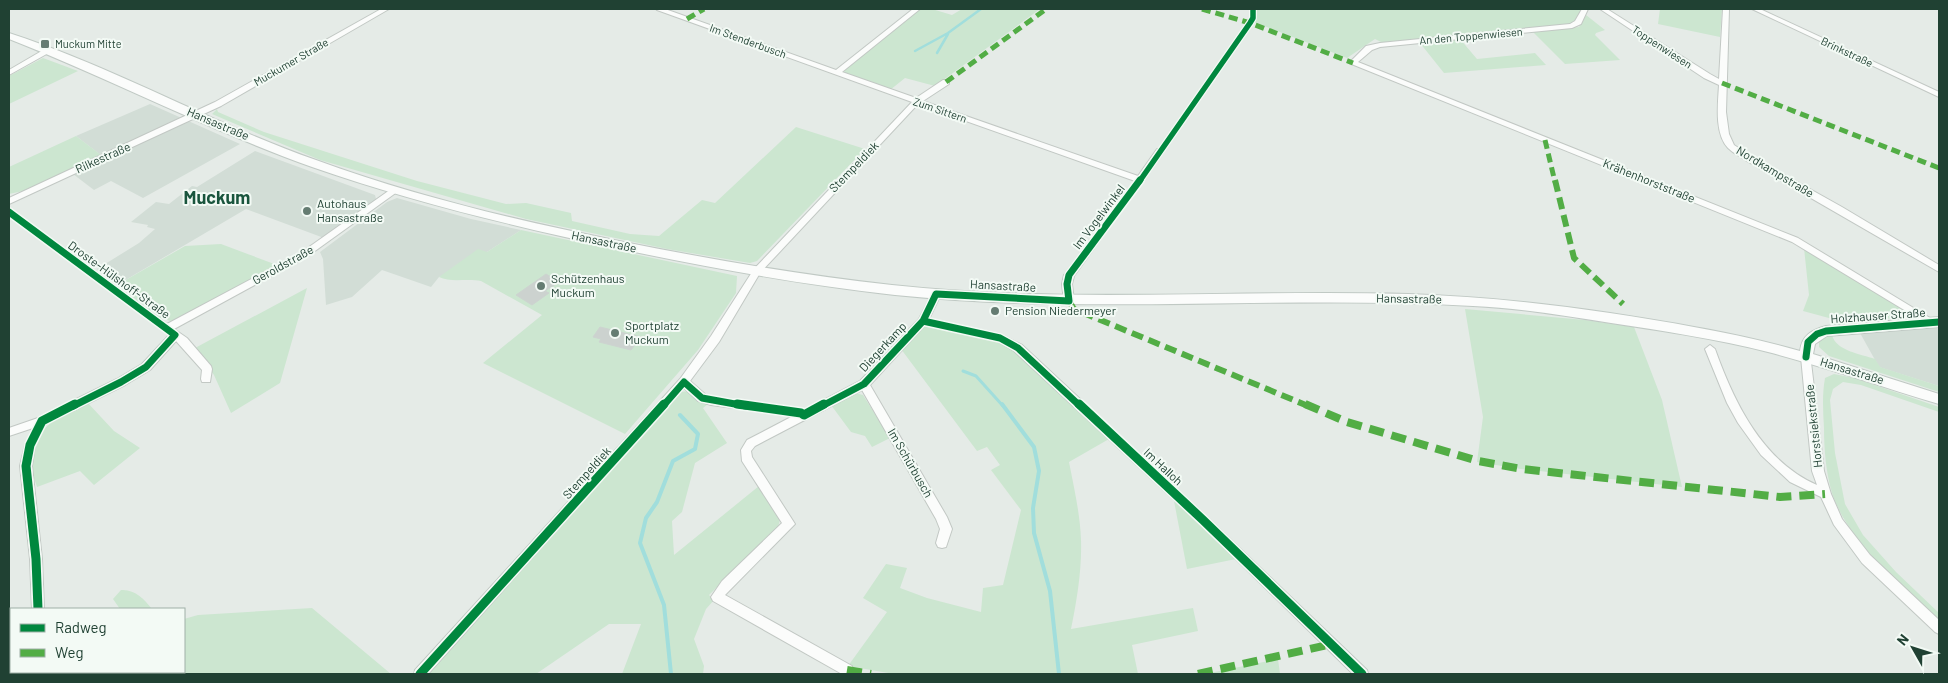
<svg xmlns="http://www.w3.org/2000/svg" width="1948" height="683" font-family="Barlow,sans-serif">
  <rect width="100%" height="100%" fill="#e5ebe7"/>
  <path fill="#d2ddd6" d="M 150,104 L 240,144 L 143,198 L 111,181 L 94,190 L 73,174 L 106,159 L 76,136 Z
    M 255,151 L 375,195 L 376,199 L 324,238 L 246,209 L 117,285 L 97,269 L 139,243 L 155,229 L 147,227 L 148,225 L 131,222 L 156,202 L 169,204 L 192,186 L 197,187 Z
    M 397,198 L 471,219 L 521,230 L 487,252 L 439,277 L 431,287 L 382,270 L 352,297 L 326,305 L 323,259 L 320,252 L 387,202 Z
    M 1937,328 L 1939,329 L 1939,386 L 1879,367 L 1860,333 Z"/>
  <path fill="#cce6d0" d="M 920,9 L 932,9 L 952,15 L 962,9 L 1040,9 L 935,86 L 905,78 L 890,90 L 842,74 L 847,66 Z
    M 1257,9 L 1582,9 L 1576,21 L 1571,24 L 1383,43 L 1375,39 L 1347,58 L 1254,22 Z
    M 1660,9 L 1722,9 L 1720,37 L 1658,24 Z
    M 1586,15 L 1605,30 L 1596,33 L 1595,35 L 1620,60 L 1565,64 L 1533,32 L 1579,27 Z
    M 1460,39 L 1477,59 L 1535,53 L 1546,65 L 1444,73 L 1420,43 Z
    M 43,58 L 78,71 L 9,104 L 9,76 Z
    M 217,109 L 218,112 L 264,132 L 417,181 L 506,204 L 526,203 L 571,213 L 572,221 L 630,234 L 659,236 L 702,200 L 715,203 L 796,127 L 865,149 L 757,261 L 750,263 L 667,249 L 526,219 L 320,160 L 212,114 Z
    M 76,136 L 101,155 L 23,191 L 9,194 L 9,167 Z
    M 521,230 L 737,276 L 736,293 L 698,350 L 625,434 L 483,363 L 542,315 L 481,281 C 467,278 451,283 439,277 L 478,249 L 487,252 Z
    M 221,244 L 277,265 L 184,315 L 171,321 L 160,318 L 117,285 L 185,246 Z
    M 1804,248 L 1916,317 L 1840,321 L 1803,311 L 1809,295 Z
    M 307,288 L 280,383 L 231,413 L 214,375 L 195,348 Z
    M 1465,309 L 1585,320 L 1634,327 L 1662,400 L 1682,487 L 1521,469 L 1477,462 L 1483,417 Z
    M 921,327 L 936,327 L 998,341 L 1015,352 L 1109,439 L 1069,462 C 1074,488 1080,513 1081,540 C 1082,569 1077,600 1071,629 L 1193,608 L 1198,631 L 1132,645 L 1138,674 L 894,674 L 848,666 L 887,612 L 863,598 L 886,564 L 907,568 L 900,588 L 927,598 L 981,612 L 983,588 L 1003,585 L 1021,510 L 991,470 L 1000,465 L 987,447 L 977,451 L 901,349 Z
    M 1832,335 C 1836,351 1861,354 1875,359 L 1880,367 L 1939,386 L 1939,392 L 1829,356 L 1819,347 L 1819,341 Z
    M 1834,374 L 1854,378 L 1939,407 L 1939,412 L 1861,385 L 1843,382 L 1833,389 L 1830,400 L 1835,453 L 1845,504 L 1863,535 L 1896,572 L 1939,613 L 1939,622 C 1903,589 1847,540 1832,493 C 1826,473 1824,449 1824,428 C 1823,411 1822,395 1825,378 Z
    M 688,391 L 709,403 L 703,408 L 727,443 L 695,463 L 682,512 L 672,521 L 674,555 L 759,486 L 780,520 L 778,527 L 709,595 L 714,600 L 706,609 L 694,639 L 704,666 L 703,674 L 622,674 L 641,624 L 609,624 L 536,674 L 427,674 L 681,392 Z
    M 855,393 L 863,395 L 890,438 L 872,447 L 865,436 L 851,432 L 831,405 Z
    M 87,402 L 114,431 L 140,448 L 94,485 L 80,471 L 37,487 C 35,480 31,471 31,463 C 32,427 60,416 87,402 Z
    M 1174,501 L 1236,559 L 1187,569 Z
    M 121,590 C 135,589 144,599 152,609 L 120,609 L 113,599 Z
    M 312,608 L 391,674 L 61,674 L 57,672 L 83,673 L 85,672 L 184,672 L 184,619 L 198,615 Z
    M 1278,659 L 1280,674 L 1205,674 Z"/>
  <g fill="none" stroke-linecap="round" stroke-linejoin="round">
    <path stroke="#a1dedc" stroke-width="2.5" d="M 915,51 L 948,33 L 981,9
      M 937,53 L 948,34"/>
    <path stroke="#a1dedc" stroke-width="3" d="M 963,371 L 976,376 L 1003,406"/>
    <path stroke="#a1dedc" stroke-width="4" d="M 1002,404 L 1034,447 L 1039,471 L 1033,508 L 1034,533 L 1050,591 L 1059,674
      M 671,674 L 664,605 L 640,543 L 646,518 L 657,502 L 673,461 L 695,449 L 698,434 L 680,415"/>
  </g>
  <path fill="#ccd2cf" stroke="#cdd4d0" d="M 546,274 L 559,282 L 545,291 L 549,293 L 532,305 L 516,295 Z
    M 600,327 L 641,337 L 631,350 L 599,342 L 601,339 L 593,337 Z"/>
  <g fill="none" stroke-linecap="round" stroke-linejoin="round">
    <g stroke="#c2c8c4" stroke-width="2">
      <path id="street" d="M 381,9 L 389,9 L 221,106 L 9,204 L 9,198 L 215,102 Z
        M 656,9 L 665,9 L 836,70 L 913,9 L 920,9 L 842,72 L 916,98 L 943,80 L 949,80 L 949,84 L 923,101 L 1138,176 L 1157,149 L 1163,149 L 1164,151 L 1074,276 L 1072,284 L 1074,301 L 1069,304 L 1064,301 L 1062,284 L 1064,275 L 1135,181 L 918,104 L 760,273 L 719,342 L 690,381 L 706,395 L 711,397 L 805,410 L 860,381 L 919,319 L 933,292 L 939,292 L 941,294 L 929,319 L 1000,334 L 1022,345 L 1207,517 L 1367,670 L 1368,674 L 1353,674 L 1199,523 L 1014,351 L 997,341 L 925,325 L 870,385 L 947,517 L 952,529 L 946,547 L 942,548 L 938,547 L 936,543 L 940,529 L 936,519 L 862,390 L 755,446 L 751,451 L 752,457 L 795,524 L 725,595 L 852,666 L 853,670 L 852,674 L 842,674 L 713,601 L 711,597 L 722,581 L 782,523 L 742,461 L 741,450 L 747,440 L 793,416 L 711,405 L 698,401 L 684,388 L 428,674 L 414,674 L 415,670 L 680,379 L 711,336 L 754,269 L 912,102 L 657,10 Z
        M 1582,9 L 1588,9 L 1581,24 L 1572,28 L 1380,47 L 1372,50 L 1358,62 L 1798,238 L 1935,321 L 1937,323 L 1935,325 L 1929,325 L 1792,242 L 1349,63 L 1366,46 L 1380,43 L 1570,24 L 1575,21 Z
        M 1600,9 L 1607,9 L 1710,74 L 1719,79 L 1723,9 L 1729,9 L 1726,112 L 1729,134 L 1734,145 L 1751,156 L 1842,207 L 1939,265 L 1939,272 L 1745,160 C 1740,156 1733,153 1728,148 C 1714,133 1718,103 1719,85 L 1704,78 Z
        M 1752,9 L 1760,9 L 1939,92 L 1939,97 Z
        M 45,49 L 48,49 L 52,51 L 9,75 L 9,70 Z
        M 394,187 L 397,188 L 398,190 L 397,192 L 308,256 L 174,329 L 187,338 L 211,366 L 212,369 L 210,382 L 202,382 L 201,379 L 202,370 L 176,341 L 150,370 L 125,385 L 46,424 L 35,445 L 32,466 L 42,559 L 44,609 L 32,609 L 30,559 L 20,466 L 25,445 L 33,428 L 9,436 L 9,428 L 38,418 L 117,379 L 142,364 L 169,335 L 9,216 L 9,209 L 12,210 L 167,324 L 302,252 Z
        M 1710,345 L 1715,349 C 1734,402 1762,461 1817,485 L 1812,471 L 1801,357 L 1802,354 L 1810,354 L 1824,471 L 1831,494 L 1842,519 L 1870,555 L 1939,620 L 1939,634 L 1935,632 L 1862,563 L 1834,525 L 1821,497 L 1790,482 L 1761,455 L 1738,423 L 1727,403 L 1705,349 Z
        M 40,672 L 55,672 L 56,674 L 41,674 Z"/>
    </g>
    <g stroke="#c0c9c4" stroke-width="2">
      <path id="secondary" d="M 9,33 C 114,67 211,123 316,160 C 414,196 516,220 619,241 C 709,259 800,275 892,285 C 1064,304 1236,289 1408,294 C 1476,296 1543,303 1610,313 C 1674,323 1737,333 1800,351 C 1802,335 1812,330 1826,326 L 1939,317 L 1939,327 L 1827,336 L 1815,344 L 1813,354 L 1939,394 L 1939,404 C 1882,387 1826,367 1768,352 C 1716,339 1664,331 1611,323 C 1565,316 1519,308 1473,306 C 1280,295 1087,315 895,295 C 802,285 711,268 620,249 C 516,227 412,202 312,167 C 208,130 111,79 9,39 Z"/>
    </g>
    <use href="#street" fill="#fbfcfb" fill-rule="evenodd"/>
    <use href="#secondary" fill="#fbfcfb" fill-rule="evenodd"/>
    <path stroke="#52ad45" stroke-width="5" stroke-dasharray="9 5" stroke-linecap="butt" d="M 1202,9 L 1250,23 L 1353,63
      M 687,19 L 704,9
      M 946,82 L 1046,9
      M 1722,83 L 1939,168
      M 1545,140 L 1555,182"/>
    <path stroke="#52ad45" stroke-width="6" stroke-dasharray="12 6" stroke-linecap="butt" d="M 1555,180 L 1574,258 L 1623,304
      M 1069,301 L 1074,309 L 1308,406"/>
    <path stroke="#52ad45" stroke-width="8" stroke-dasharray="15 8" stroke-linecap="butt" d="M 1305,404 L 1347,422 L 1478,461 L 1522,469 L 1780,497 L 1825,494
      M 847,670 L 871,674
      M 1198,674 L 1332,644"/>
    <g stroke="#f3faf5" stroke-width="8">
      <path id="cycleway-far2" d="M 1139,182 L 1250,23 L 1253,18 L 1253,9"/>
    </g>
    <g stroke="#f3faf5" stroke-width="10">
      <path id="cycleway-far1" d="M 9,212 L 175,335 L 146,367 L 121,382 L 73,406
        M 923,321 L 1000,338 L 1018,348 L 1080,406
        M 1806,357 L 1808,342 L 1817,334 L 1826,331 L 1939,322
        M 663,406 L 684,382 L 702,398 L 746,406
        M 822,406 L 864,384 L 923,321 L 936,294 L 1069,301 L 1067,284 L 1069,275 L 1140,180"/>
    </g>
    <g stroke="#f3faf5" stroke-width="12">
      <path id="cycleway" d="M 737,404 L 801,413 L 804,415 L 824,404
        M 1079,404 L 1203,520 L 1362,674
        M 38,609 L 36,559 L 26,466 L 30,445 L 42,421 L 75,404
        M 420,674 L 664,404"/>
    </g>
    <use href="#cycleway-far2" stroke="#00873e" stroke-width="5.5"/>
    <use href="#cycleway-far1" stroke="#00873e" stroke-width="7"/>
    <use href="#cycleway" stroke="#00873e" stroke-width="9"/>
  </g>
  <g fill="#657c72" stroke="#f3faf5" stroke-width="2">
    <rect x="40" y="39" width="10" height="10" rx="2.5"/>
    <circle cx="307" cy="211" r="5"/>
    <circle cx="541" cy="286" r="5"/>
    <circle cx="995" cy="311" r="5"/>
    <circle cx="615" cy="333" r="5"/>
  </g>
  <g text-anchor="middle" stroke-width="4" stroke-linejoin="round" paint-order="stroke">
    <g font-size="11" fill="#204133" stroke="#f3faf5">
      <text transform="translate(1471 36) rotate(-5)" y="4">An den Toppenwiesen</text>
      <text transform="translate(748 41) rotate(20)" y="4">Im Stenderbusch</text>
      <text transform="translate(1662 47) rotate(33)" y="4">Toppenwiesen</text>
      <text transform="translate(1847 52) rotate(25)" y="4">Brinkstraße</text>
      <text transform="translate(291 62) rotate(-30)" y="4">Muckumer Straße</text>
      <text transform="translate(940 110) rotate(19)" y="4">Zum Sittern</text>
    </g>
    <g font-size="11" fill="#204133" stroke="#f3faf5" text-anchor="start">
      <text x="55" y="48">Muckum Mitte</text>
    </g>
    <g font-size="12" fill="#204133" stroke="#f3faf5">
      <text transform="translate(218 124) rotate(23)" y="4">Hansastraße</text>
      <text transform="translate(103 158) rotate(-24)" y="4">Rilkestraße</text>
      <text transform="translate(854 167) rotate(-46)" y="4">Stempeldiek</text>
      <text transform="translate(1775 172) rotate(31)" y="4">Nordkampstraße</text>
      <text transform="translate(1649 181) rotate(22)" y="4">Krähenhorststraße</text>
      <text transform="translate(1099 217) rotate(-53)" y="4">Im Vogelwinkel</text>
      <text transform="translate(604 242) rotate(12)" y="4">Hansastraße</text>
      <text transform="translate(283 265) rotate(-29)" y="4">Geroldstraße</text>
      <text transform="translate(119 280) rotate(36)" y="4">Droste-Hülshoff-Straße</text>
      <text transform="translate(1003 286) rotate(3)" y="4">Hansastraße</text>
      <text transform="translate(1409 299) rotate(1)" y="4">Hansastraße</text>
      <text transform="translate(1878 316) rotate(-4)" y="4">Holzhauser Straße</text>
      <text transform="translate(883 347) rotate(-47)" y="4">Diegerkamp</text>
      <text transform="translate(1852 371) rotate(17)" y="4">Hansastraße</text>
      <text transform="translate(1814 426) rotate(-96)" y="4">Horstsiekstraße</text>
      <text transform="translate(910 463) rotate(60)" y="4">Im Schürbusch</text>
      <text transform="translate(1163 467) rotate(43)" y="4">Im Halloh</text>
      <text transform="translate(587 473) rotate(-48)" y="4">Stempeldiek</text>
    </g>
    <g font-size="12" fill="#204133" stroke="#f3faf5" text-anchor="start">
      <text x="317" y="208">Autohaus<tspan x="317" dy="14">Hansastraße</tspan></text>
      <text x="551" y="283">Schützenhaus<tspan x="551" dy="14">Muckum</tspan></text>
      <text x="1005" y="315">Pension Niedermeyer</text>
      <text x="625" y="330">Sportplatz<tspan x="625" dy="14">Muckum</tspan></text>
    </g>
    <g font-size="18" font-weight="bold" fill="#19553d" stroke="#f3faf5">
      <text x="217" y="204">Muckum</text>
    </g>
  </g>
  <rect width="1948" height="683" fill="none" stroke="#204133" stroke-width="20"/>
  <rect x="10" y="608" width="175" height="65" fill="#f3faf5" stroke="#9fb0a7"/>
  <rect x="20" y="624" width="25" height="8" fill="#00873e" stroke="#9fb0a7"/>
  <text x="55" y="633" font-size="15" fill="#204133">Radweg</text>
  <rect x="20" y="649" width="25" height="8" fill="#52ad45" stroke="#9fb0a7"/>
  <text x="55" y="658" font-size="15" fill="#204133">Weg</text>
  <g transform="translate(1913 648) rotate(309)" stroke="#f3faf5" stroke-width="4" paint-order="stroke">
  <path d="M0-4L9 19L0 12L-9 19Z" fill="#204133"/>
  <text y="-8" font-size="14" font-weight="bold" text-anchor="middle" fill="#204133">N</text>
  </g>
</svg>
